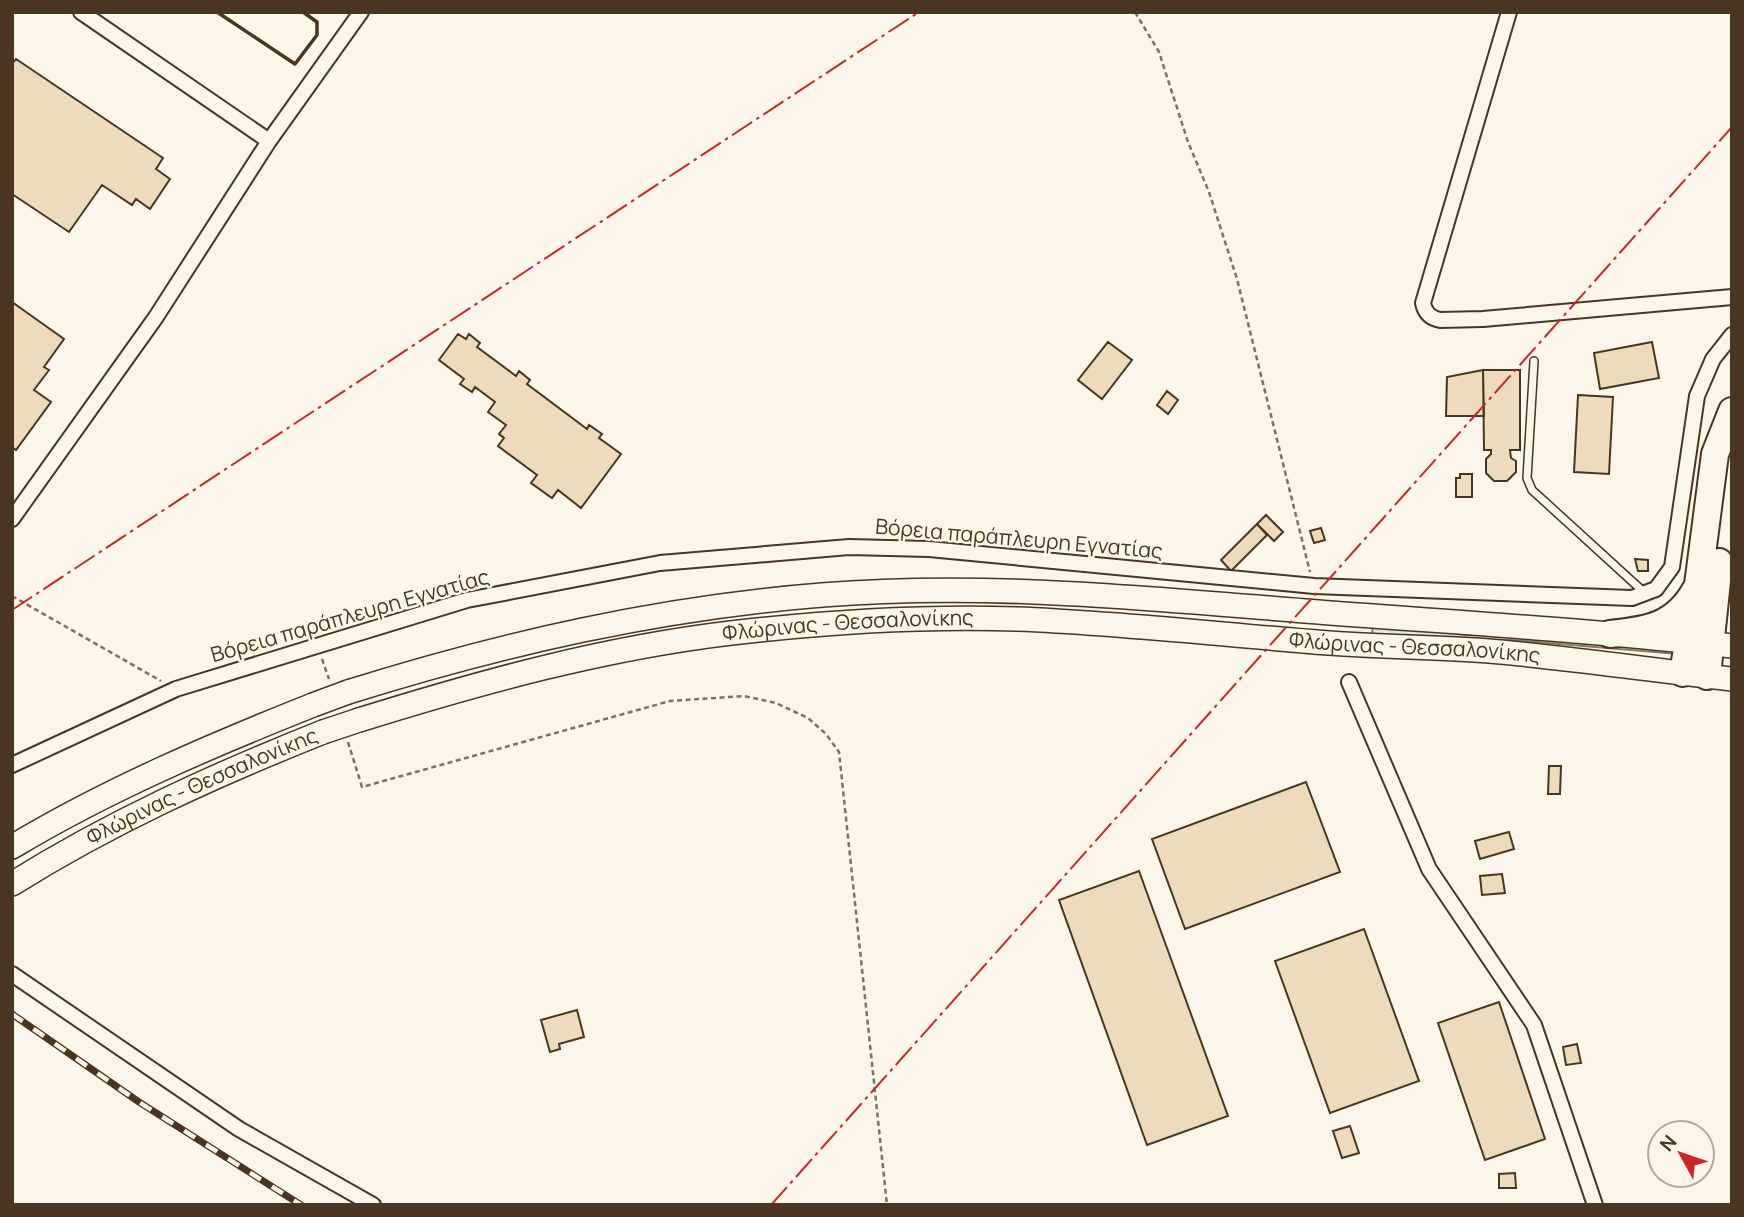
<svg xmlns="http://www.w3.org/2000/svg" width="1744" height="1217" font-family="Manrope,sans-serif">
  <rect width="100%" height="100%" fill="#fbf6e9"/>
  <path fill="#ede6d9" stroke="#887966" stroke-width="2" d="M 1373,624 L 1676,650 L 1677,654 L 1511,640 L 1436,643 L 1372,636 Z"/>
  <path fill="#ecdcbc" stroke="#4a3520" stroke-width="2" d="M 16,59 L 163,158 L 156,169 L 170,179 L 150,209 L 136,199 L 132,205 L 102,185 L 69,232 L 12,194 L 12,64 Z
    M 12,302 L 64,339 L 44,367 L 49,370 L 34,390 L 51,402 L 16,450 L 12,447 Z
    M 458,334 L 466,339 L 469,334 L 480,343 L 477,347 L 516,376 L 519,371 L 530,380 L 527,384 L 587,429 L 589,425 L 602,434 L 599,438 L 621,454 L 581,508 L 558,490 L 552,498 L 531,483 L 537,475 L 498,446 L 504,438 L 499,434 L 506,425 L 488,412 L 495,402 L 475,387 L 472,392 L 460,384 L 464,379 L 439,360 Z
    M 1108,342 L 1132,360 L 1102,399 L 1078,380 Z
    M 1652,342 L 1659,378 L 1600,389 L 1594,353 Z
    M 1483,370 L 1484,416 L 1446,416 L 1447,377 Z
    M 1483,370 L 1520,370 L 1520,450 L 1510,450 L 1511,458 L 1516,461 L 1516,472 L 1507,481 L 1494,481 L 1486,473 L 1486,459 L 1491,454 L 1491,450 L 1484,450 Z
    M 1167,391 L 1178,400 L 1168,414 L 1157,405 Z
    M 1578,395 L 1613,397 L 1609,474 L 1574,472 Z
    M 1460,474 L 1472,474 L 1472,497 L 1456,497 L 1456,478 L 1460,478 Z
    M 1266,515 L 1283,532 L 1274,541 L 1257,524 Z
    M 1257,524 L 1267,535 L 1231,571 L 1221,560 Z
    M 1321,528 L 1325,540 L 1314,543 L 1310,531 Z
    M 1635,559 L 1648,560 L 1648,571 L 1638,571 Z
    M 1549,766 L 1561,766 L 1560,794 L 1548,794 Z
    M 1306,782 L 1340,872 L 1185,929 L 1152,839 Z
    M 1509,832 L 1514,849 L 1480,859 L 1475,841 Z
    M 1139,871 L 1228,1116 L 1147,1145 L 1059,900 Z
    M 1502,874 L 1505,893 L 1482,895 L 1480,876 Z
    M 1364,929 L 1419,1081 L 1330,1113 L 1275,961 Z
    M 1499,1002 L 1545,1139 L 1485,1160 L 1438,1023 Z
    M 577,1010 L 584,1037 L 559,1044 L 560,1049 L 550,1052 L 541,1020 Z
    M 1577,1044 L 1581,1063 L 1566,1065 L 1563,1047 Z
    M 1350,1126 L 1359,1153 L 1342,1158 L 1333,1131 Z
    M 1515,1173 L 1516,1188 L 1499,1188 L 1499,1174 Z"/>
  <g fill="none" stroke-linecap="round" stroke-linejoin="round">
    <g stroke="#4a3520" stroke-width="10">
      <path id="service" d="M 1534,361 L 1527,478 L 1532,490 L 1646,594"/>
    </g>
    <g stroke="#4a3520" stroke-width="18">
      <path id="minor" d="M 81,12 L 269,141
        M 1509,12 L 1423,303 C 1425,313 1430,318 1440,320 L 1483,319 L 1732,297
        M 12,519 L 156,317 L 269,141 L 361,12
        M 1349,682 L 1429,869 L 1534,1025 L 1595,1205
        M 12,765 L 176,689 L 467,600 L 660,563 L 849,547 L 929,549 L 1314,586 L 1632,598 L 1656,589 L 1672,567 L 1697,396 L 1713,359 L 1732,335
        M 12,974 L 239,1129 L 373,1205"/>
    </g>
    <g stroke="#4a3520" stroke-width="26">
      <g id="primary">
        <path d="M 348,692 C 505,643 659,608 822,595 C 983,582 1144,598 1305,611 C 1447,622 1590,630 1732,646"/>
        <path id="s1" d="M 359,720 C 481,682 604,648 731,633 C 826,622 922,616 1017,619 C 1121,623 1225,635 1329,643 C 1383,647 1436,647 1489,651 C 1571,658 1651,670 1732,679"/>
        <path d="M 12,847 C 107,790 210,746 313,705"/>
        <path id="s2" d="M 12,884 C 111,822 215,775 323,732"/>
      </g>
    </g>
    <g stroke="#4a3520" stroke-width="30">
      <path id="motorway" d="M 1610,634 C 1648,630 1676,626 1696,589
        M 1683,673 L 1698,585 L 1715,454 L 1732,411
        M 1707,676 L 1719,562"/>
    </g>
    <path stroke="#7f6f5c" stroke-width="2.5" stroke-dasharray="5 3.5" stroke-linecap="butt" d="M 1135,12 L 1159,52 L 1188,142 L 1209,192 L 1237,279 L 1310,572
      M 12,596 L 161,681
      M 322,659 L 329,679
      M 348,742 L 362,787 L 670,701 L 744,696 L 776,703 L 808,718 L 826,734 L 839,752 L 887,1205"/>
    <use href="#service" stroke="#fbf6e9" stroke-width="7"/>
    <use href="#minor" stroke="#fbf6e9" stroke-width="14"/>
    <use href="#primary" stroke="#fbf6e9" stroke-width="23"/>
    <use href="#motorway" stroke="#fbf6e9" stroke-width="26"/>
    <g stroke="#4a3520" stroke-width="7">
      <path id="rail" d="M 12,1014 L 139,1102 L 301,1205"/>
    </g>
    <use href="#rail" stroke="#fbf6e9" stroke-width="4.5" stroke-dasharray="13" stroke-linecap="butt"/>
    <g stroke="#4a3520" stroke-width="26" stroke-linecap="butt">
      <path id="primary-bridge" d="M 313,705 L 348,692
        M 323,732 L 359,720"/>
    </g>
    <use href="#primary-bridge" stroke="#fbf6e9" stroke-width="23"/>
    <path stroke="#4a3520" stroke-width="3.5" d="M 217,12 L 295,64 L 317,35 L 317,22 L 303,12"/>
    <path stroke="#c62828" stroke-width="2" stroke-dasharray="24 5 3.5 5" stroke-linecap="butt" d="M 12,610 L 919,12
      M 771,1205 L 1732,127"/>
  </g>
  <g text-anchor="middle" stroke-width="5" stroke-linejoin="round" paint-order="stroke">
    <g font-size="21" fill="#4a3520" stroke="#fbf6e9">
      <text transform="translate(1019 539) rotate(5)" y="7">Βόρεια παράπλευρη Εγνατίας</text>
      <text transform="translate(350 616) rotate(-16)" y="7">Βόρεια παράπλευρη Εγνατίας</text>
      <text dy="7" stroke="none"><textPath href="#s1" startOffset="500">Φλώρινας - Θεσσαλονίκης</textPath></text>
      <text dy="7" stroke="none"><textPath href="#s1" startOffset="1068">Φλώρινας - Θεσσαλονίκης</textPath></text>
      <text dy="7" stroke="none"><textPath href="#s2" startOffset="214">Φλώρινας - Θεσσαλονίκης</textPath></text>
    </g>
  </g>
  <rect width="1744" height="1217" fill="none" stroke="#4a3520" stroke-width="28"/>
  <g transform="translate(1681 1154) rotate(310)"><circle r="33" fill="#fbf6e9" stroke="#b4a999" stroke-width="2"/>
  <path d="M0-5L12 26L0 18L-12 26Z" fill="#c62828"/>
  <text y="-10" font-size="19" font-weight="bold" text-anchor="middle" fill="#4a3520">N</text>
  </g>
</svg>
